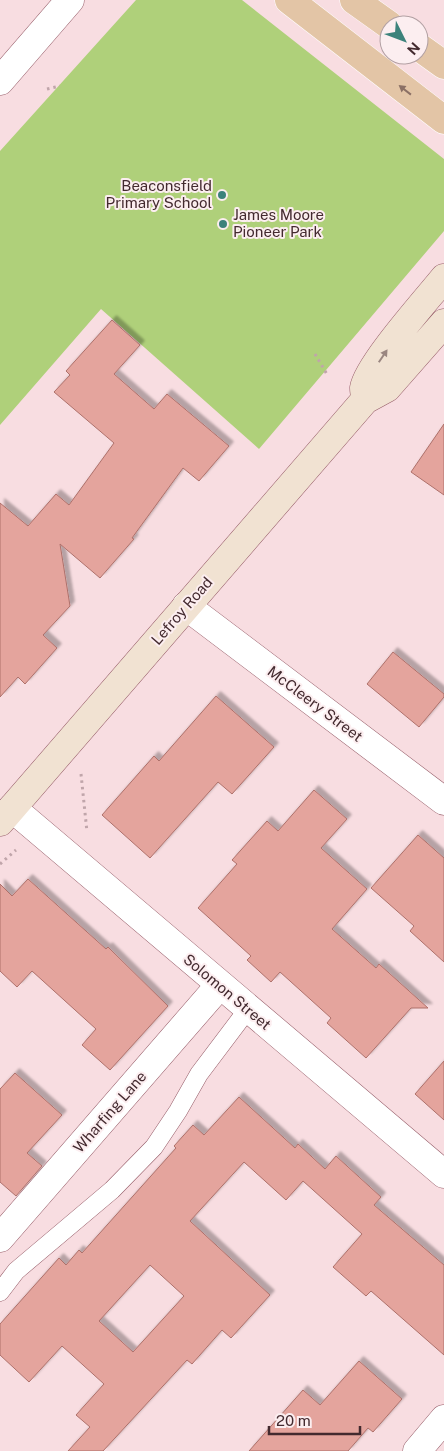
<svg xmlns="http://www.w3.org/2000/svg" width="444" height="1451" font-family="'Public Sans',sans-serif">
  <defs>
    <filter id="shadow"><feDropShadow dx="4.5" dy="-4.5" stdDeviation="1" flood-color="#0004"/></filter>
  </defs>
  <rect width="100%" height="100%" fill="#f8dde1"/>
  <path fill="#afd07a" d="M 136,0 L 242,0 L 444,159 L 444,231 L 259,449 L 101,309 L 0,425 L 0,151 Z"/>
  <path fill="#e4a49d" stroke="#ae716b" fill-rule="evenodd" filter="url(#shadow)" d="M 112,320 L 140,345 L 114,374 L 154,409 L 167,394 L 229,446 L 199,481 L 183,468 L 132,538 L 134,539 L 100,578 L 60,544 L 70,606 L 43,635 L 57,648 L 25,684 L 18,677 L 0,697 L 0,503 L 28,526 L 56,494 L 69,505 L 114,443 L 54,392 L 70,375 L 66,371 Z
    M 444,424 L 444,495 L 411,472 Z
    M 393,652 L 444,694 L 444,697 L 419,727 L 367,684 Z
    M 216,696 L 274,747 L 232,794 L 218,782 L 150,858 L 102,815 L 154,756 L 159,761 Z
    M 314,790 L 347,819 L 321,848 L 367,889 L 332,929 L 376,968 L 379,964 L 428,1008 L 411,1008 L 366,1058 L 327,1023 L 331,1018 L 280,972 L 271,982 L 247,960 L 251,956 L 198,908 L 237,864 L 232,860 L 267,821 L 278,831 Z
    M 418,835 L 444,858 L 444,962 L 410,931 L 414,926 L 371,888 Z
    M 28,879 L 106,949 L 108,947 L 168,1006 L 110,1070 L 82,1045 L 96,1029 L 32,971 L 17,987 L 0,971 L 0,884 L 12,896 Z
    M 444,1061 L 444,1120 L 415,1094 Z
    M 15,1073 L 62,1115 L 27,1153 L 42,1166 L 16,1196 L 0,1182 L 0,1089 Z
    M 239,1097 L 295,1148 L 298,1144 L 325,1169 L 336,1156 L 381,1197 L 374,1205 L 444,1265 L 444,1355 L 371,1291 L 366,1296 L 333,1267 L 362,1234 L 303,1181 L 286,1200 L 244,1162 L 190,1221 L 270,1295 L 231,1338 L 222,1330 L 192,1364 L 187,1360 L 103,1451 L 68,1451 L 90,1427 L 76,1415 L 104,1384 L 62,1346 L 29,1382 L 0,1355 L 0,1324 L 59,1258 L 66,1265 L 79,1250 L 82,1253 L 176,1148 L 174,1146 L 193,1125 L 204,1135 ZM 150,1265 L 184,1296 L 133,1352 L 99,1321 Z
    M 359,1361 L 402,1399 L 373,1432 L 368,1428 L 348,1451 L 249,1451 L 303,1390 L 320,1405 Z"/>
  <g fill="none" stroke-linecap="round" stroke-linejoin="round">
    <g stroke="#945a66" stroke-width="19">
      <path id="lane" d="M 0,1292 L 16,1271 L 112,1190 L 154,1147 L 178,1111 L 199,1074 L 248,1009"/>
    </g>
    <g stroke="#945a66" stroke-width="29">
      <path id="street" d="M 0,81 L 70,0
        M 186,606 L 444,801
        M 12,808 L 444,1174
        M 0,1238 L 219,986
        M 417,1451 L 444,1419"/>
    </g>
    <g stroke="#945a66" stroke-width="29">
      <path id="secondary" d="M 365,400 C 365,396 364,391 364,388 C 367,366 428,298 444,278
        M 0,822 L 365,400 L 387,388 L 444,323"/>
    </g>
    <g stroke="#fff" stroke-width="29">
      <path id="primary" d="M 289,0 L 444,120
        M 354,0 L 389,25
        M 419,47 L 444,65"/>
    </g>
    <path stroke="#c0a5aa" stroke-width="3" stroke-dasharray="2.5 4" stroke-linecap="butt" d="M 47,89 L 60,86
      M 315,354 L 328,376
      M 81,774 L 87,832
      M 0,864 L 16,850"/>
    <use href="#lane" stroke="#fff" stroke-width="18"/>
    <use href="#street" stroke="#fff" stroke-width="28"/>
    <use href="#secondary" stroke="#f1e2d2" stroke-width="28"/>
    <use href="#primary" stroke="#e3c5a6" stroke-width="28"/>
  </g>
  <defs><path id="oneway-solid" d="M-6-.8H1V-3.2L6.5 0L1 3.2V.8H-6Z" transform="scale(1.25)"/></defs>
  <use fill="#8b7065" href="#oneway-solid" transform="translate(405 90) rotate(-142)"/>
  <use fill="#9a8680" href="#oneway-solid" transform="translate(383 356) rotate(-56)"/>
  <g fill="#3c827b" stroke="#fceef0" stroke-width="2">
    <circle cx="222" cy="195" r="5"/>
    <circle cx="223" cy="224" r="5"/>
  </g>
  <g text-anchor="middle" stroke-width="4" stroke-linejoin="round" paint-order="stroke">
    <g font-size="15" fill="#432a2f" stroke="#fceef0" text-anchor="end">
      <text x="212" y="191">Beaconsfield<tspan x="212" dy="17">Primary School</tspan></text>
      <text x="233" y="220" text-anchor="start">James Moore<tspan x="233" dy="17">Pioneer Park</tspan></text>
    </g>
    <g font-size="15" fill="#432a2f" stroke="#fceef0">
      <text transform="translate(182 611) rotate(-49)" y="5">Lefroy Road</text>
      <text transform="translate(315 704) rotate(37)" y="5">McCleery Street</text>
      <text transform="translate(227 992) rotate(40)" y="5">Solomon Street</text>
      <text transform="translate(110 1112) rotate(-49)" y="5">Wharfing Lane</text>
    </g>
  </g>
  <g transform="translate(404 40) rotate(132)"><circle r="24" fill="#fceef0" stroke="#b2a0a3"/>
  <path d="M0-4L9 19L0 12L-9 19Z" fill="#3c827b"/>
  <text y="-8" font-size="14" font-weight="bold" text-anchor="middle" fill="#432a2f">N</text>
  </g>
  <path d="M269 1426v8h91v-8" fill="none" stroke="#432a2f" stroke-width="2.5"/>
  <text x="276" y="1426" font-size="15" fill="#432a2f" stroke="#fceef0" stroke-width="4" paint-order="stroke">20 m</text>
</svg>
